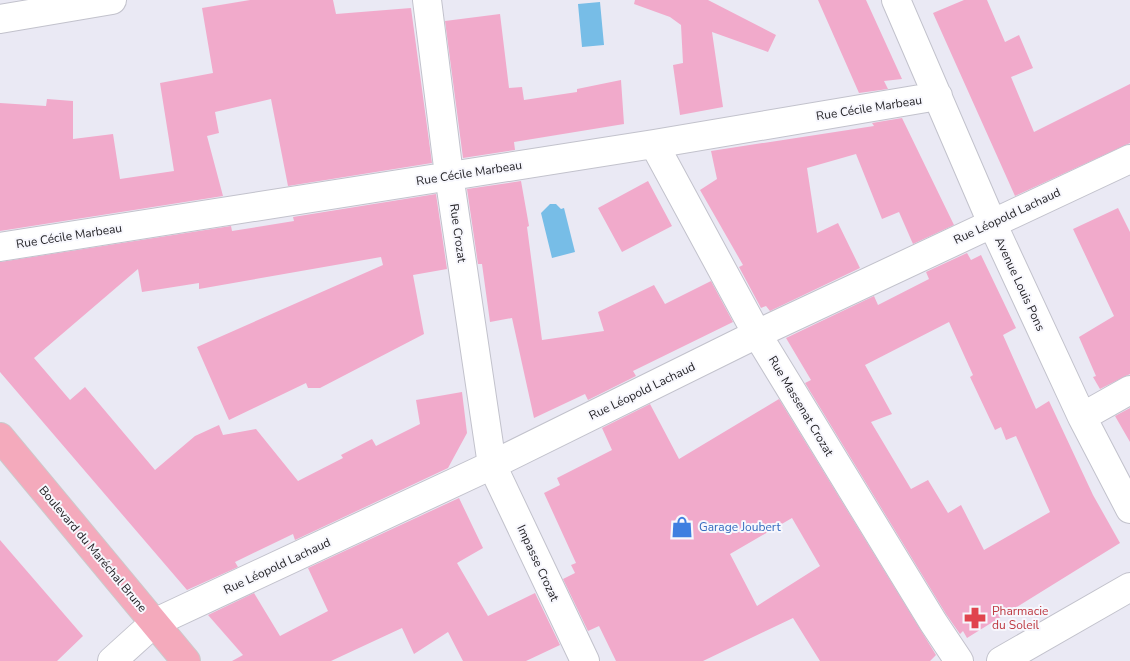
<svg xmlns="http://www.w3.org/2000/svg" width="1130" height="661" font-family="'Nunito Sans',sans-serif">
  <rect width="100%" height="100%" fill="#eae9f4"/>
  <path fill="#77bde7" d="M 600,2 L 604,45 L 582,47 L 578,4 Z
    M 550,204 L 556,204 L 561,209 L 564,208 L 575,252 L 552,258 L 541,213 Z"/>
  <path fill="#f1aacb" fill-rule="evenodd" d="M 250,0 L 333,0 L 336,14 L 411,8 L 432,163 L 288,186 L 271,99 L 215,112 L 219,133 L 207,136 L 223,196 L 0,231 L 0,103 L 46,106 L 47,99 L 73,101 L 73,139 L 113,134 L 120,179 L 174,171 L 160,83 L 213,73 L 202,8 Z
    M 635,0 L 708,0 L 776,35 L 768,52 L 712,32 L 723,107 L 680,115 L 673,65 L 683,63 L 681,25 L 670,17 L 634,4 Z
    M 818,0 L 866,0 L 902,79 L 884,81 L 888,89 L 859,93 Z
    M 964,0 L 987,0 L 1005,42 L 1019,35 L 1033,68 L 1011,77 L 1034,132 L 1130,84 L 1130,143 L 1015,196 L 933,13 Z
    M 500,14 L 509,88 L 522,87 L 524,100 L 577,92 L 577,89 L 621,80 L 624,124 L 514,142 L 515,150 L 463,158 L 445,21 Z
    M 902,118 L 954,225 L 913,244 L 899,212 L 882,219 L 856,154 L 807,168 L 817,233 L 838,223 L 860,268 L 770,311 L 766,306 L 761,308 L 739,267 L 743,265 L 700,190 L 717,179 L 711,151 L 874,126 L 872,123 Z
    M 521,181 L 529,226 L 527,227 L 542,340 L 604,331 L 598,312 L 654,285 L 665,304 L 711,281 L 733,322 L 633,371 L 636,376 L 588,400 L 585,394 L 534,418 L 512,318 L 490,322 L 482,264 L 478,264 L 467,189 Z
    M 648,181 L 672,226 L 622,252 L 598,208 Z
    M 436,194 L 447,269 L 413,275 L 424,334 L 320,388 L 308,388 L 306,383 L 229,420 L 197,347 L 383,265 L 381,257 L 199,289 L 199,283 L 142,292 L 138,269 L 34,358 L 70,400 L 85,387 L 155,470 L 195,436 L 219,425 L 223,435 L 256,429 L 298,481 L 343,458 L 341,455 L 372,439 L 376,446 L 420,424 L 416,400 L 462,392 L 467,433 L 448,468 L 295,540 L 293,534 L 235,562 L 238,567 L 187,590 L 0,372 L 0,262 L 231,226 L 232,231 L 294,221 L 293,217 Z
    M 1118,208 L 1130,232 L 1130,374 L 1100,389 L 1093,377 L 1096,376 L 1079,337 L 1114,316 L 1073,229 Z
    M 967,253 L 971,260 L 981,255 L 1016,328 L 1003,335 L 1036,409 L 1049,401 L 1093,495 L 1120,543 L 967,638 L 963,631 L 960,634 L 946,614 L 805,383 L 811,380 L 786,338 L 874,296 L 878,305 L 929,279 L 926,272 ZM 949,322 L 973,375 L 970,377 L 995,430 L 1001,427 L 1006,440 L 1016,436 L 1050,512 L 984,550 L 961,505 L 948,513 L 928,480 L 911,489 L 871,422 L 892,414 L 865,365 Z
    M 779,399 L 936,655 L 930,661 L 820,661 L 793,618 L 703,661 L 616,661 L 599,626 L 588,631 L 563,579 L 575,573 L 571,565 L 576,563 L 544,493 L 560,485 L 557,478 L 612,450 L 602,428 L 650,404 L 679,459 ZM 792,518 L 820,566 L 757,606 L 730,554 Z
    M 1130,408 L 1130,442 L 1115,416 Z
    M 459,498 L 483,548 L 457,563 L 488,616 L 535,593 L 560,645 L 526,661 L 463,661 L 448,632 L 414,654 L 402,628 L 331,661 L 232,661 L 243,655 L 208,615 L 254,593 L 280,636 L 328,611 L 308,568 Z
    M 0,540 L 83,636 L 57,661 L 0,661 Z"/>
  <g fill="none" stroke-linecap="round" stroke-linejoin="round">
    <g stroke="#c2c2cc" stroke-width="30">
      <path id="minor" d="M 427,0 L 449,175 L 492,465 L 585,661
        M 896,0 L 992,223 L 1082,417 L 1130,509
        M 0,19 L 112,0
        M 654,144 L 757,334 L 933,622 L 959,661
        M 0,247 L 654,144 L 938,96
        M 1082,417 L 1130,390
        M 112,661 L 154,623 L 492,465 L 757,334 L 1130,159"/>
    </g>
    <g stroke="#c2c2cc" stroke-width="30">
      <path id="secondary" d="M 1001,661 L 1130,587"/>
    </g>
    <g stroke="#cbcacb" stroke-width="30">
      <path id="primary" d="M 0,437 L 186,661"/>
    </g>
    <use href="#minor" stroke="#fff" stroke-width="28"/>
    <use href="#secondary" stroke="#fff" stroke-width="28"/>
    <use href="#primary" stroke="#f4aabc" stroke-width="28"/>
  </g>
  <defs>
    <g id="shop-bare" transform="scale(1.725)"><path d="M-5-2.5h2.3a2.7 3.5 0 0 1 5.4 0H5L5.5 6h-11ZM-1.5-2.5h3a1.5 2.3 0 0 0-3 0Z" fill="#3f7fe0" stroke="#f7f7fd" stroke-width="2.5" paint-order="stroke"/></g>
    <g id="pharmacy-bare" transform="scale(1.725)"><path d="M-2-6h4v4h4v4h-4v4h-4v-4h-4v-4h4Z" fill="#e0444e" stroke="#f7f7fd" stroke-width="2.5" paint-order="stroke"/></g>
  </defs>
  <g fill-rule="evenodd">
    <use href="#shop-bare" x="682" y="527"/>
    <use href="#pharmacy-bare" x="975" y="618"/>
  </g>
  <g text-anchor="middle" stroke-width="4" stroke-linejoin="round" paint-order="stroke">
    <g font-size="12" fill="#252428" stroke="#f7f7fd">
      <text transform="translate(869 108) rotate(-9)" y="4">Rue Cécile Marbeau</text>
      <text transform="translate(469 173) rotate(-9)" y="4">Rue Cécile Marbeau</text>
      <text transform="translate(1007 216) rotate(-25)" y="4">Rue Léopold Lachaud</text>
      <text transform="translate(458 233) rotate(82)" y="4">Rue Crozat</text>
      <text transform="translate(69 236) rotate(-9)" y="4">Rue Cécile Marbeau</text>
      <text transform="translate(1020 284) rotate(65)" y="4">Avenue Louis Pons</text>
      <text transform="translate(642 391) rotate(-26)" y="4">Rue Léopold Lachaud</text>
      <text transform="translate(801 406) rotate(59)" y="4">Rue Massenat Crozat</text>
      <text transform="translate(93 549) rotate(50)" y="4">Boulevard du Maréchal Brune</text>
      <text transform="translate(538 563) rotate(65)" y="4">Impasse Crozat</text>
      <text transform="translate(277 566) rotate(-25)" y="4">Rue Léopold Lachaud</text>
    </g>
    <g font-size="12" fill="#366cbe" stroke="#f7f7fd" text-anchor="start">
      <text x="699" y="531">Garage Joubert</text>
    </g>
    <g font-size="12" fill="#be3a42" stroke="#f7f7fd" text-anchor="start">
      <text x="992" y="615">Pharmacie<tspan x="992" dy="14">du Soleil</tspan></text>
    </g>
  </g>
</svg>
